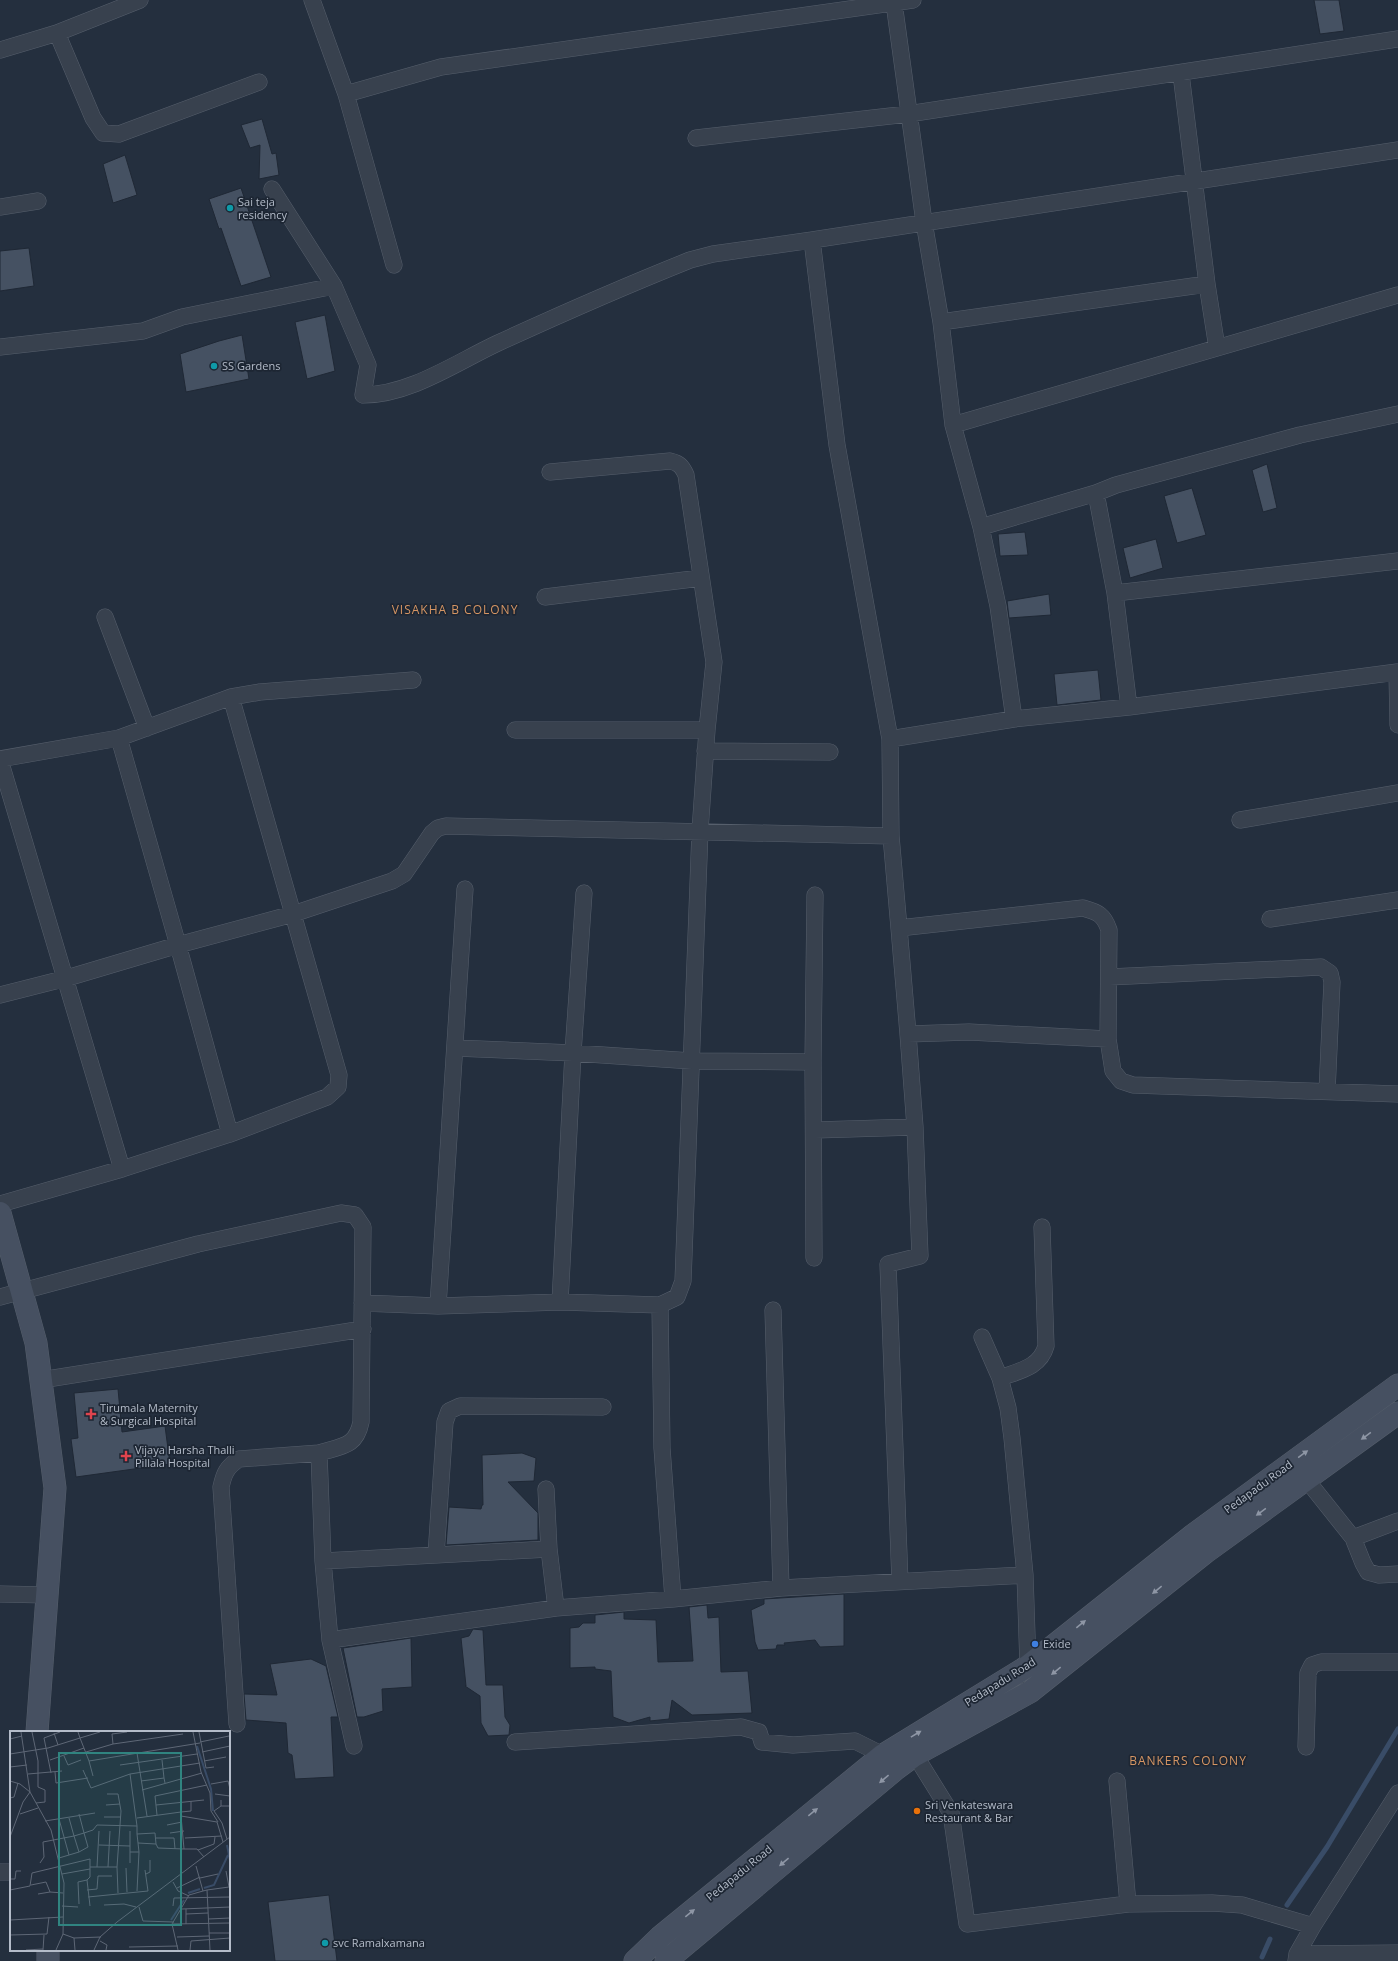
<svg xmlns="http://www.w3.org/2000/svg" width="1398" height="1961" font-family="'Open Sans',sans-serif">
  <rect width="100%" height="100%" fill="#242f3e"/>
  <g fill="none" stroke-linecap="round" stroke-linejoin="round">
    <path stroke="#394c67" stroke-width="5" d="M 1287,1905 L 1327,1847 L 1398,1729
      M 1262,1957 L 1270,1939"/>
  </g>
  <path fill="#455162" stroke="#1f2835" d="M 1314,0 L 1339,0 L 1344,31 L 1320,34 Z
    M 262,119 L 272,154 L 276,153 L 279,175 L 259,179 L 260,145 L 250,148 L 241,125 Z
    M 125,155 L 137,195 L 113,203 L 103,164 Z
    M 241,188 L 271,277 L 241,286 L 221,228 L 219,229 L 209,199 Z
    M 29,248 L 34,286 L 0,291 L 0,251 Z
    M 325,315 L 335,371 L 307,379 L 295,322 Z
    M 242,335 L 249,379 L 186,392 L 180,354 L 219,341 Z
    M 1267,464 L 1277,508 L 1263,512 L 1252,470 Z
    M 1192,488 L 1206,535 L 1177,543 L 1164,496 Z
    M 1025,532 L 1028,555 L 1000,556 L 998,534 Z
    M 1156,539 L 1163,568 L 1130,578 L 1123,548 Z
    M 1049,594 L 1051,615 L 1009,618 L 1007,601 Z
    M 1098,670 L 1101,700 L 1057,705 L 1054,674 Z
    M 118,1389 L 122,1432 L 165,1426 L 170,1464 L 76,1477 L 71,1439 L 78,1438 L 74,1393 Z
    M 522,1453 L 536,1458 L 534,1481 L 508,1482 L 538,1513 L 538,1540 L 446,1545 L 449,1507 L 481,1509 L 482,1505 L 483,1505 L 482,1455 Z
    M 844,1594 L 844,1646 L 820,1647 L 815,1640 L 784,1643 L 785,1645 L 777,1645 L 776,1649 L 758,1650 L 755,1642 L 751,1610 L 764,1604 L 764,1599 Z
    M 707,1605 L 708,1618 L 719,1617 L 721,1672 L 748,1671 L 752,1713 L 692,1715 L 672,1700 L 669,1719 L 650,1721 L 650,1717 L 629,1723 L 613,1717 L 611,1671 L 595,1669 L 595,1667 L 570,1668 L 570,1628 L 579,1627 L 583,1623 L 595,1623 L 595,1615 L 624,1612 L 624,1619 L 656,1620 L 658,1662 L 693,1661 L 689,1607 Z
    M 473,1629 L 483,1630 L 486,1685 L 503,1685 L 505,1717 L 510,1725 L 509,1735 L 488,1736 L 481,1723 L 480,1696 L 465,1686 L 466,1686 L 461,1638 L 469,1636 Z
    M 411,1638 L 412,1687 L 382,1689 L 383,1711 L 364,1717 L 357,1717 L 343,1648 Z
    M 311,1659 L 326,1666 L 338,1717 L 331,1717 L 334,1777 L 295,1779 L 292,1755 L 288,1753 L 286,1723 L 246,1720 L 244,1694 L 277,1695 L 270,1664 Z
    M 329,1895 L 337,1961 L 275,1961 L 268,1902 Z"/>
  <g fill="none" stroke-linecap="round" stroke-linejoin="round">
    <g stroke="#565f6c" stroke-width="17">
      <path id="street" d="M 312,0 L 346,94 L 441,67 L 913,0
        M 894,3 L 924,222 L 941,322 L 953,425 L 981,527 L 998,606 L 1014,719
        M 57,33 L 93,118 L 103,133 L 119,134 L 259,82
        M 0,50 L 57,33 L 140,0
        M 1181,74 L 1207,284
        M 346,94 L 394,265
        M 696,138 L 908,114 L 1398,39
        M 272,189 L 334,286 L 368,365 L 363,395 C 410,395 457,362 498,343 C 561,314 625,286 690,260 L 713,254 L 812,240
        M 0,207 L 38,201
        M 941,322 L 1207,284 L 1217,348
        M 0,347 L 143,331 L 182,317 L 334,286
        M 953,425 L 1398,295
        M 550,472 L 670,461 C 679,463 682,466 686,475 L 714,662 L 707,730 L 700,831 L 683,1281 L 677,1297 L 660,1305 L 662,1448 L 673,1599
        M 981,527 L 1096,493
        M 1115,593 L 1398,561
        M 545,597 L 701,578
        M 105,617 L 147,728
        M 231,697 L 339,1075 L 338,1087 L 327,1097 L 230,1134 L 178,945 L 293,914 L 392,881 L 404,874 L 432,833 L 438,828 L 446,826 L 891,836 L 899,928
        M 1129,707 L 1115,593 L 1096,493 L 1116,485 L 1300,435 L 1398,414
        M 515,730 L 707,730
        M 890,739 L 1014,719 L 1129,707 L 1397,672 L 1398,725
        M 705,751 L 830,752
        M 0,759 L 119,738 L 231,697 L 260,692 L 413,680
        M 0,760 L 122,1169
        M 1240,820 L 1398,793
        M 891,836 L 890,739 L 837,445 L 812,240 L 1398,150
        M 1270,919 L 1398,900
        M 1109,977 L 1321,967 L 1330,973 L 1332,982 L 1327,1092
        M 0,995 L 67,978 L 178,945 L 119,738
        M 1108,1039 L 1113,1071 L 1121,1081 L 1133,1085 L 1398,1094
        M 455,1048 L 573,1053 L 692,1061 L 813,1062 L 815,895
        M 813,1062 L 814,1258
        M 815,1130 L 915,1127 L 908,1034 L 969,1032 L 1108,1039 L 1109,930 C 1104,915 1098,912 1083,908 L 899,928 L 908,1034
        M 0,1204 L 122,1169 L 230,1134
        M 0,1297 L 198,1244 L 341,1213 L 355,1215 L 363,1227 L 361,1422 C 356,1447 342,1446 319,1453 L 323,1561 L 330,1640 L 354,1746
        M 560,1302 L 573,1053 L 584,893
        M 362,1303 L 438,1306 L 560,1302 L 660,1305
        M 438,1306 L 465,889
        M 773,1310 L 781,1588
        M 1000,1378 C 1018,1371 1040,1368 1046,1346 L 1042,1227
        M 41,1380 L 363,1329
        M 1306,1479 L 1353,1538 L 1363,1563 L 1368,1572 L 1379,1575 L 1398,1574
        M 546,1489 L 549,1549 L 556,1608
        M 1353,1538 L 1398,1521
        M 436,1555 L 549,1549
        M 323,1561 L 436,1555 L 445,1422 L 449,1411 L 460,1406 L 603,1407
        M 1025,1575 L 1028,1666
        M 900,1582 L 888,1264 L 920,1256 L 915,1127
        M 0,1594 L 48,1595
        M 330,1640 L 556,1608 L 673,1599 L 781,1588 L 1025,1575 L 1012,1438 L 1008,1408 L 1000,1378 L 982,1337
        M 237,1724 L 221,1487 C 224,1473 227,1467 239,1459 L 319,1453
        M 515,1742 L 741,1727 L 759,1732 L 762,1742 L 793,1745 L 855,1741 L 883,1755
        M 1306,1747 L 1308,1673 L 1312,1665 L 1321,1662 L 1398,1662
        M 915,1755 L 951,1813 L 967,1924 L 1128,1904 L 1212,1903 L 1242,1905 L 1313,1926
        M 1117,1781 L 1128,1904
        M 0,1872 L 11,1872
        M 1297,1954 L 1398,1953
        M 1296,1961 L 1297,1954 L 1313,1926 L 1398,1793"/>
    </g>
    <g stroke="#565f6c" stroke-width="23">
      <path id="secondary" d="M 0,1213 L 36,1343 L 55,1488 L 37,1732
        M 48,1950 L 48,1961
        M 635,1961 L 660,1937 L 883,1755 L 1028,1666 L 1193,1535 L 1398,1385
        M 666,1961 L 896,1769 L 915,1755 L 1030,1692 L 1206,1552 L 1398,1413"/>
    </g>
    <use href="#street" stroke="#38414e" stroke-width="16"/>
    <use href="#secondary" stroke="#465061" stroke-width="22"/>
  </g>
  <defs><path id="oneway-solid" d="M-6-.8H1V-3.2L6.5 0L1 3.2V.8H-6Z"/></defs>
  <g fill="#8e96a5">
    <use href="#oneway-solid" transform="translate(1366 1436) rotate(144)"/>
    <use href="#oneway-solid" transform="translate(1303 1454) rotate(-36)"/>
    <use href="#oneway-solid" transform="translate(1261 1512) rotate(144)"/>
    <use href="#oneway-solid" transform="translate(1157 1590) rotate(141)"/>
    <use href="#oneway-solid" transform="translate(1081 1624) rotate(-39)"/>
    <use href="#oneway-solid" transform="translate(1056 1671) rotate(141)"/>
    <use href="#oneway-solid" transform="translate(916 1734) rotate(-31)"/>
    <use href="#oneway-solid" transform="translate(884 1779) rotate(140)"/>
    <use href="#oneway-solid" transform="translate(813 1812) rotate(-39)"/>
    <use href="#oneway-solid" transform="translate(784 1862) rotate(140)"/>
    <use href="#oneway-solid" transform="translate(690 1913) rotate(-39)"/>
  </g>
  <g fill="#0f9aa8" stroke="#1d2633" stroke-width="1.5">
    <circle cx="230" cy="208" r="4"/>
    <circle cx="214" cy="366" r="4"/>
    <circle cx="325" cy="1943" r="4"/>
  </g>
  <g fill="#e0444e" stroke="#1d2633" stroke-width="1.5">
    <path d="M89 1408h4v4h4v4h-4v4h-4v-4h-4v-4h4z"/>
    <path d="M124 1450h4v4h4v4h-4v4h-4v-4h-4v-4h4z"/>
  </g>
  <circle fill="#3f7fe0" stroke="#1d2633" stroke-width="1.5" cx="1035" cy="1644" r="4"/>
  <circle fill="#e8710a" stroke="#1d2633" stroke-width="1.5" cx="917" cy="1811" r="4"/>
  <g text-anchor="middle" stroke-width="3.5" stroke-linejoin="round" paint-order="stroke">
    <g font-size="11" fill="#b4bcc9" stroke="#1d2633" text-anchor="start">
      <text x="238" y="206">Sai teja<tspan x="238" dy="13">residency</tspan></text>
      <text x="222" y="370">SS Gardens</text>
      <text x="100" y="1412">Tirumala Maternity<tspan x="100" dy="13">&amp; Surgical Hospital</tspan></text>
      <text x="135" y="1454">Vijaya Harsha Thalli<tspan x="135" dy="13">Pillala Hospital</tspan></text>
      <text x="1043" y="1648">Exide</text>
      <text x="925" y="1809">Sri Venkateswara<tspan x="925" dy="13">Restaurant &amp; Bar</tspan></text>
      <text x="333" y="1947">svc Ramalxamana</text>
    </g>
    <g font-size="11" fill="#b4bcc9" stroke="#1d2633">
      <text transform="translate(1258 1487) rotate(-36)" y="4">Pedapadu Road</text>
      <text transform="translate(1000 1682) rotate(-32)" y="4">Pedapadu Road</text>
      <text transform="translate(739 1873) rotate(-39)" y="4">Pedapadu Road</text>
    </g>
    <g font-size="12" letter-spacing="1" fill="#d59563" stroke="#1d2633">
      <text x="455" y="614">VISAKHA B COLONY</text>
      <text x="1188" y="1765">BANKERS COLONY</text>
    </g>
  </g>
  <g transform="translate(10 1731)">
    <rect width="220" height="220" fill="#242f3e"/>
    <path fill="none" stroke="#394c67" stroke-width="2" d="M 187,15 L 201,58 L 203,80M 217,114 L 220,129M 194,157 L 204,154 L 218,124M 178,162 L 190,158M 161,189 L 174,169"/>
    <path fill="none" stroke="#5e6776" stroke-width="1" d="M 22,1 L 28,30 L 28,56 L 35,59 L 35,71 L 26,72M 68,1 L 70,7 L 90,1M 183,1 L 191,41 L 200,62 L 201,80 L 208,91M 189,1 L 196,37 L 204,36M 44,2 L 48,14M 0,8 L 12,5M 190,11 L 219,5M 103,13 L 102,3 L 117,1M 76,21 L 103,13 L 173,3M 192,21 L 220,15M 127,22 L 137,85M 0,23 L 38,17 L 70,7 L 79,30 L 190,12M 54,25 L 58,34 L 71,29M 40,29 L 74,17M 152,29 L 154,47M 79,30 L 83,45M 194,30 L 216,26M 110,34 L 187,23M 0,36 L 17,34M 73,39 L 81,57 L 120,43M 45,41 L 46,52 L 78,47M 41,42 L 34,7 L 50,1M 18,43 L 52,40M 0,50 L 10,53 L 20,61 L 41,99 L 54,152 L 53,203 L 64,207 L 91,206M 131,50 L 154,47 L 155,52M 201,53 L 218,50 L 220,58M 132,59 L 192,42M 97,63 L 108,63 L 111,80 L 107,136 L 108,162M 205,63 L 220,65M 0,67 L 4,66 L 8,52M 211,69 L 211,75 L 220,75M 96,74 L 110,73M 146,74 L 194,69M 211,75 L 204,80 L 212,92 L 217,108M 171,81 L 181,80 L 181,70M 10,83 L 28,77M 69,83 L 74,102 L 78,116 L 69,121 L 64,105 L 74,102 L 83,99 L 87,94 L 127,95 L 127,103M 147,84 L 145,65 L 197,54M 94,86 L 111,86M 127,87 L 171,81 L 171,85 L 207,91 L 213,111M 49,88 L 59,124M 35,90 L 85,82M 157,94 L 172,91M 127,95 L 120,43 L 190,32M 160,102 L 174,100M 0,106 L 13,71 L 20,61 L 11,1M 146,107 L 164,107 L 165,118M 175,107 L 212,105M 146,113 L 148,117 L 174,118 L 171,85M 89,114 L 120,115 L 120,100M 120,115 L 120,132M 174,118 L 187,118 L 194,126M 188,119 L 204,113 L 205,106M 120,121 L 129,121 L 128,112 L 146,113 L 145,102 L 127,103 L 128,112M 49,127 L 69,121M 30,132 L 34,126 L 33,111 L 64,105 L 59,87M 186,135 L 193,160 L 197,159 L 200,219M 80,136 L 107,136M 87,136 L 89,100M 98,136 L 100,100M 116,137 L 117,161M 52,143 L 80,138M 136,143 L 140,141 L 140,129M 190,147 L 208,143M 0,148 L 5,148 L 6,140 L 11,140M 163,151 L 168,160 L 179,165M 21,154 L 36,151 L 40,161 L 53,162M 167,157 L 190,146M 0,159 L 20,155 L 22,142 L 80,128 L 80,146 L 77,149 L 80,175M 77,159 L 87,158 L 88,145 L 102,145M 197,159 L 219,156 L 216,140M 127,160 L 129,121M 28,163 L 40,161M 78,166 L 138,160 L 135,139M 69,173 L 68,151 L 77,149M 94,174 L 114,173 L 126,176M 52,175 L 68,176M 163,175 L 164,167 L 220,166M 129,176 L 133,190 L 164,191M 172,178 L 220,176M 176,178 L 176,193M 176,183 L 198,182M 198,188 L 220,187M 0,189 L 53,186M 163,193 L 220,192M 199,202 L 220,202M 0,204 L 37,203 L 39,186M 167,206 L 199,205M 64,207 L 65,219M 90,210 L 97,214 L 96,219M 119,216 L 168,215M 16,219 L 33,218M 33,219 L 34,204M 46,219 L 53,203M 84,219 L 90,206 L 107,191 L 220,106M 168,219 L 162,193 L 179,164 L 193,160M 180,219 L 181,210 L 220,207"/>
    <path fill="#308480" fill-opacity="0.15" stroke="#308480" stroke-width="2" d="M 49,22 L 171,22 L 171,194 L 49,194 Z"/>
    <rect width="220" height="220" fill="none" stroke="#b4bcc9" stroke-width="2"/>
  </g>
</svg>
